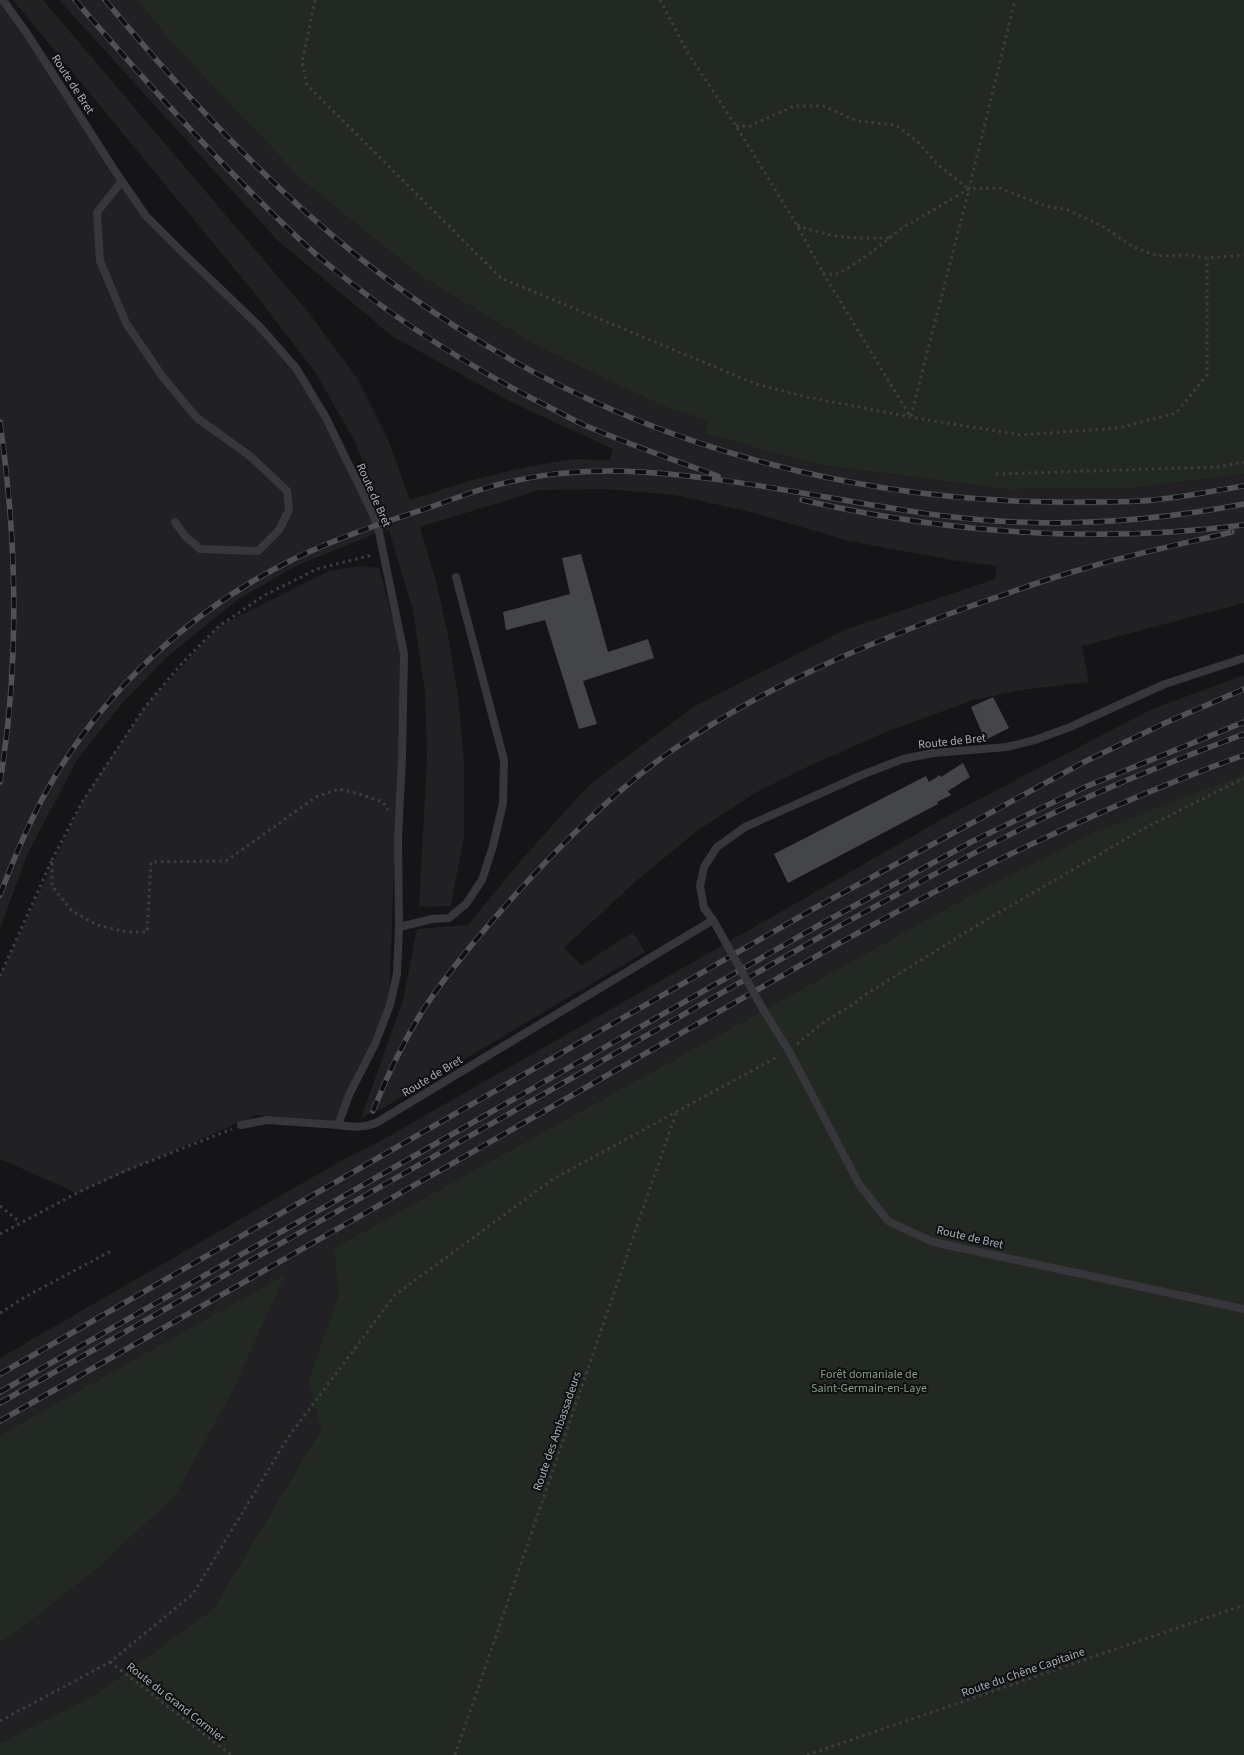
<svg xmlns="http://www.w3.org/2000/svg" width="1244" height="1755" font-family="'Source Sans 3',sans-serif">
  <rect width="100%" height="100%" fill="#151517"/>
  <path fill="#212123" d="M 0,0 L 146,216 L 296,368 L 373,514 L 382,510 L 354,440 L 315,372 L 256,295 L 13,0 L 43,0 L 309,313 L 357,378 L 389,442 L 410,500 L 468,481 L 527,467 L 573,459 L 610,460 L 613,449 L 511,402 L 392,336 L 277,240 L 59,0 L 137,0 L 174,45 L 303,181 L 425,279 L 535,345 L 658,404 L 709,421 L 705,434 L 819,465 L 1005,489 L 1133,488 L 1244,474 L 1244,603 L 1082,646 L 1089,682 L 1021,690 L 973,700 L 886,732 L 809,766 L 757,792 L 698,830 L 635,882 L 564,948 L 582,965 L 633,932 L 645,952 L 383,1108 L 361,1118 L 403,1000 L 417,929 L 468,925 L 522,859 L 589,785 L 695,706 L 844,630 L 995,579 L 997,566 L 952,560 L 849,541 L 754,513 L 676,495 L 604,489 L 540,490 L 420,527 L 437,585 L 449,640 L 458,696 L 464,762 L 464,836 L 451,906 L 419,907 L 427,759 L 425,692 L 413,611 L 389,530 L 379,532 L 296,566 L 237,600 L 167,657 L 119,707 L 77,760 L 27,855 L 0,929 Z
    M 359,566 L 379,568 L 402,654 L 389,1002 L 336,1122 L 256,1115 L 77,1193 L 0,1159 L 0,976 L 82,802 L 145,707 L 219,626 L 329,571 Z
    M 1244,675 L 1244,774 L 964,899 L 334,1248 L 338,1296 L 308,1381 L 321,1429 L 213,1609 L 96,1694 L 0,1743 L 0,1642 L 13,1635 L 99,1567 L 175,1496 L 284,1276 L 0,1435 L 0,1358 L 344,1159 L 370,1147 L 953,813 L 1150,710 Z"/>
  <path fill="#222822" d="M 137,0 L 1244,0 L 1244,474 L 1133,488 L 1005,489 L 819,465 L 705,434 L 708,421 L 658,404 L 535,345 L 425,279 L 303,181 L 174,45 Z
    M 1244,774 L 1244,1755 L 0,1755 L 0,1743 L 96,1694 L 213,1609 L 321,1429 L 308,1381 L 338,1296 L 334,1248 L 964,899 L 1093,833 Z
    M 285,1275 L 232,1392 L 175,1496 L 99,1567 L 13,1635 L 0,1642 L 0,1435 Z"/>
  <path fill="#444549" d="M 581,554 L 608,652 L 648,639 L 654,658 L 583,681 L 597,724 L 579,729 L 545,620 L 506,630 L 503,612 L 570,594 L 562,558 Z
    M 993,697 L 1009,728 L 985,740 L 971,707 Z
    M 963,763 L 970,777 L 948,791 L 951,795 L 937,802 L 938,804 L 788,883 L 774,854 L 926,776 L 929,782 L 940,775 L 941,777 Z"/>
  <g fill="none" stroke-linecap="round" stroke-linejoin="round">
    <path stroke="#3d3e42" stroke-width="3" stroke-dasharray="2.5 4" stroke-linecap="butt" d="M 315,0 L 302,63 L 307,85 L 501,278 L 756,384 L 802,396 L 910,417 L 1021,435 L 1118,428 L 1176,413 L 1207,375 L 1207,258
      M 660,0 L 688,53 L 736,126 L 797,225 L 823,273 L 910,416
      M 736,126 L 750,126 L 794,106 L 823,106 L 857,121 L 896,125 L 919,143 L 938,165 L 969,189
      M 797,225 C 832,238 854,239 891,238
      M 823,273 C 827,273 832,275 836,274 C 846,272 890,239 899,230 L 969,189 L 999,188 L 1046,206 L 1068,210 L 1104,227 L 1133,247 L 1158,256 L 1187,255 L 1207,258 L 1244,255
      M 911,416 L 969,189 L 1015,0
      M 996,474 L 1217,467 L 1244,462
      M 52,860 L 82,802 L 145,707 L 183,662 L 219,626 L 265,595 L 317,569 L 372,555
      M 0,976 L 52,860 L 52,886 L 71,910 L 97,925 L 127,932 L 147,932 L 151,862 L 226,861 L 316,797 L 339,789 L 359,794 L 383,802 L 388,810
      M 797,1044 L 821,1024 L 858,1001 L 863,996 L 976,926 L 1143,829 L 1244,778
      M 0,1206 L 20,1222
      M 0,1234 L 77,1193 L 125,1171 L 232,1129
      M 0,1313 L 25,1297 L 111,1251
      M 110,1662 L 231,1755
      M 0,1721 L 110,1662 L 193,1594 L 287,1439 L 395,1295 L 553,1179 L 779,1056
      M 455,1755 L 676,1113
      M 807,1755 L 1244,1605"/>
    <path stroke="#37373b" stroke-width="8" d="M 3,0 L 28,35 L 115,171 L 146,216 L 182,252 L 260,327 L 296,368 L 325,416 L 373,514 L 379,532 L 404,654 L 402,758 L 398,838 L 399,927 L 397,974 L 390,1005 L 375,1044 L 349,1095 L 338,1125 C 352,1127 363,1128 376,1123 L 713,920 L 704,908 L 700,886 L 704,867 L 717,847 L 745,827 L 864,774 L 903,759 L 933,753 L 1007,747 L 1035,740 L 1070,727 L 1165,684 L 1244,658
      M 122,181 L 97,212 L 100,261 L 126,323 L 162,376 L 197,418 L 250,456 L 287,491 L 289,510 L 279,530 L 258,551 L 200,549 L 185,536 L 175,522
      M 399,927 L 432,919 L 449,918 L 466,904 L 482,880 L 493,846 L 503,803 L 504,760 L 456,577
      M 764,1011 L 789,1051 L 859,1184 L 888,1221 L 933,1242 L 1244,1309
      M 241,1125 L 267,1120 L 338,1125"/>
    <g stroke="#505156" stroke-width="5.5">
      <path id="rail" d="M 75,0 C 125,58 175,114 228,169 C 260,201 291,234 325,262 C 389,315 460,361 533,399 C 550,407 567,417 584,425 C 628,444 673,460 718,476
        M 105,0 C 193,105 288,207 399,288 C 601,435 840,506 1088,502 C 1105,502 1123,502 1140,501 C 1175,499 1210,491 1244,486
        M 0,422 C 17,541 20,662 0,782
        M 802,500 C 947,533 1096,544 1244,525
        M 0,895 C 15,855 32,815 54,778 C 108,688 189,613 282,565 C 326,542 375,525 422,510 C 440,504 458,497 476,491 C 522,476 570,470 618,471 C 728,474 836,502 944,516 C 1045,529 1145,523 1244,504
        M 373,1111 C 387,1076 403,1042 423,1010 C 450,969 482,932 515,895 C 563,842 615,790 674,749 C 765,686 868,643 971,606 C 1007,594 1043,580 1079,570 C 1129,555 1181,544 1232,532
        M 0,1374 L 815,908 L 1084,762 L 1165,723 L 1244,689
        M 0,1392 L 821,924 L 973,841 L 1085,787 L 1244,722
        M 0,1403 L 834,929 C 909,888 984,846 1062,809 C 1121,781 1183,757 1244,734
        M 0,1421 L 843,941 C 888,917 932,892 978,870 C 1065,827 1153,788 1244,755"/>
    </g>
    <use href="#rail" stroke="#101012" stroke-width="4" stroke-dasharray="11" stroke-linecap="butt"/>
    <path stroke="#37373b" stroke-width="8" d="M 713,920 L 764,1011"/>
  </g>
  <g text-anchor="middle" stroke-width="4" stroke-linejoin="round" paint-order="stroke">
    <g font-size="12" fill="#a9adb5" stroke="#101012">
      <text transform="translate(73 84) rotate(57)" y="4">Route de Bret</text>
      <text transform="translate(374 495) rotate(66)" y="4">Route de Bret</text>
      <text transform="translate(952 741) rotate(-6)" y="4">Route de Bret</text>
      <text transform="translate(432 1076) rotate(-31)" y="4">Route de Bret</text>
      <text transform="translate(970 1237) rotate(13)" y="4">Route de Bret</text>
      <text transform="translate(557 1431) rotate(-71)" y="4">Route des Ambassadeurs</text>
      <text transform="translate(1023 1672) rotate(-19)" y="4">Route du Chêne Capitaine</text>
      <text transform="translate(176 1702) rotate(38)" y="4">Route du Grand Cormier</text>
    </g>
    <g font-size="12" fill="#829e83" stroke="#101012">
      <text x="869" y="1378">Forêt domaniale de<tspan x="869" dy="14">Saint-Germain-en-Laye</tspan></text>
    </g>
  </g>
</svg>
